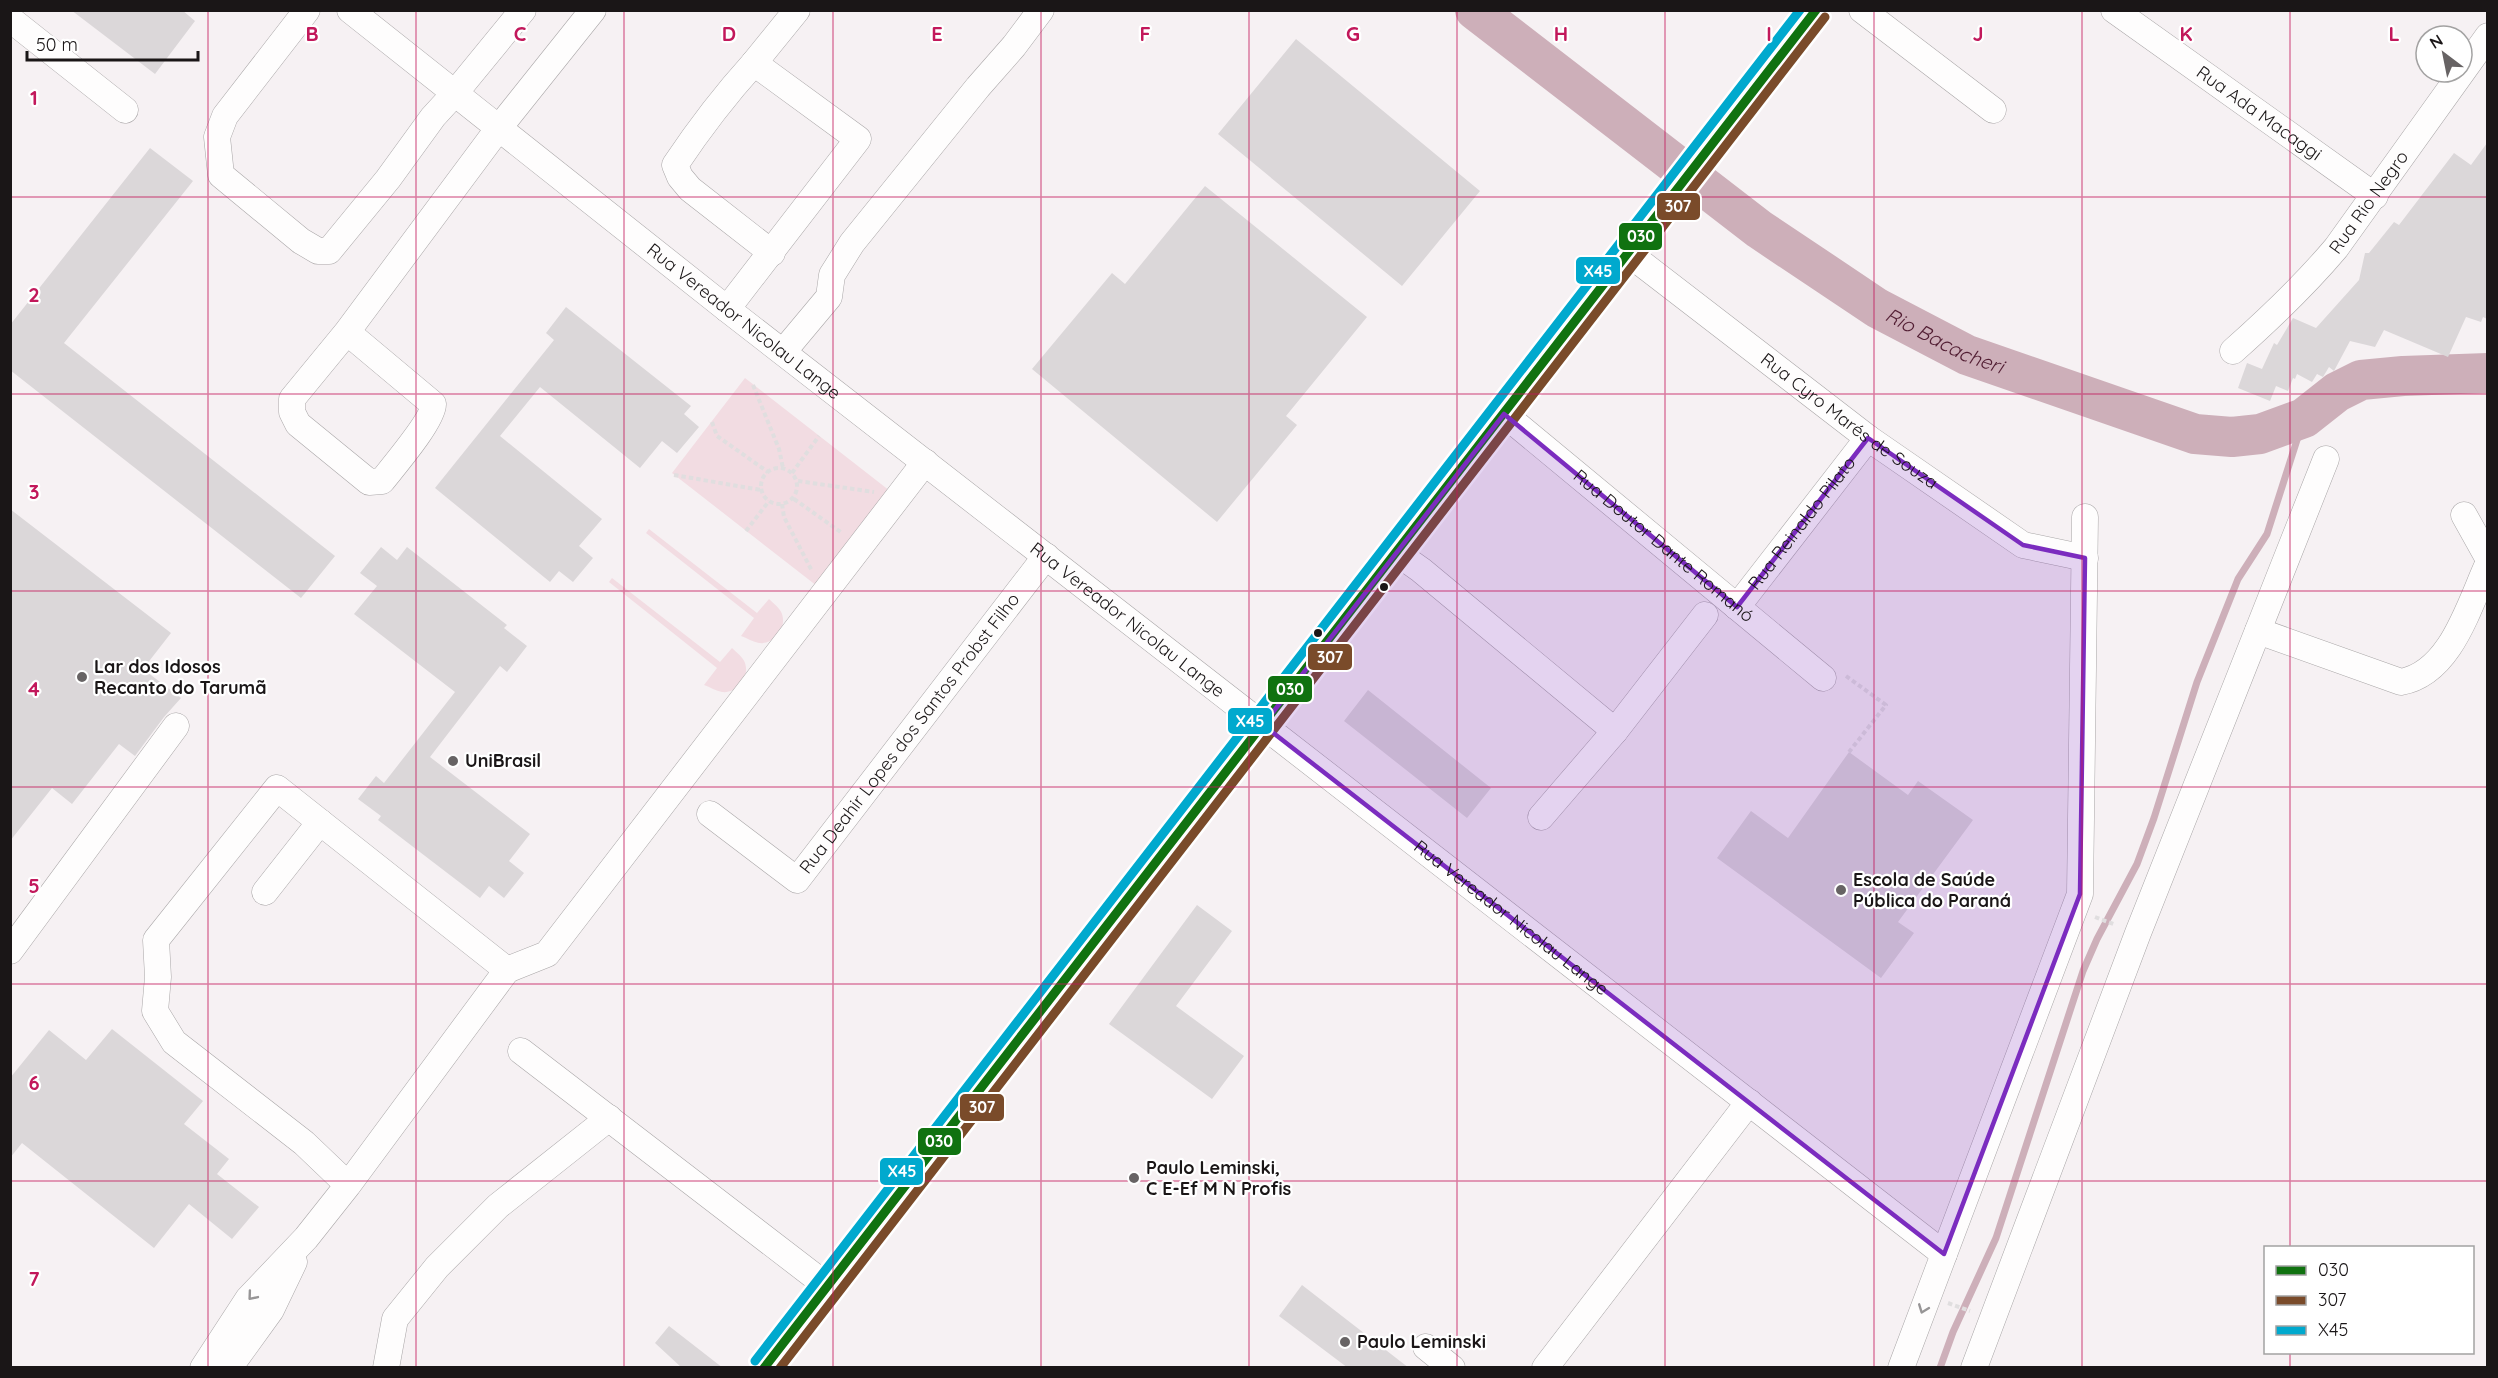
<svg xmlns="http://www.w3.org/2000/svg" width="2498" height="1378" font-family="Quicksand,sans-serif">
  <rect width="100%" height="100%" fill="#f6f1f3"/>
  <path fill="#f2dce2" d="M 745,378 L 890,491 L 817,586 L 672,473 Z
    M 649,529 L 757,613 L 769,599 C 773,603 780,608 782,614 C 787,628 774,645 759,643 C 753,642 747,638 741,636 L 754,618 L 646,533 Z
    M 612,578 L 720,662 L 732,648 C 736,652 743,657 745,663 C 750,677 737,694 722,692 C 716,691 710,687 704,685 L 717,668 L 609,582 Z"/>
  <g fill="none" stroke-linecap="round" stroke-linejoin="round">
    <path stroke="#cdafb9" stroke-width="7" d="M 1940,1368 L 1953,1332 L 1996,1238 L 2083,971 L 2097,939 L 2137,864 L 2154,818 L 2197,682 L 2238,579 L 2267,534 L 2304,418"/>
    <path stroke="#cdafb9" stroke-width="40" id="s1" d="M 1475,10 L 1759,229 L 1877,308 L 1967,355 L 2195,434 L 2232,437 L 2260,434 L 2304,418 L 2337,392 L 2361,380 L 2403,376 L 2488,373"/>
  </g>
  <path fill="#dbd7d9" d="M 71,10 L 182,10 L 195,21 L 155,74 Z
    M 1296,39 L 1480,191 L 1402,286 L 1218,134 Z
    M 2487,143 L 2487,319 L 2483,317 L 2481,322 L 2466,317 L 2448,357 L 2384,330 L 2375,347 L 2350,341 L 2334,371 L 2329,367 L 2323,377 L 2317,374 L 2312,382 L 2297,374 L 2295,379 L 2293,378 L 2288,391 L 2276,386 L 2270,401 L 2238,388 L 2247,363 L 2262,369 L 2274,343 L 2277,345 L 2293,318 L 2316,328 L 2359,280 L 2365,253 L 2369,253 L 2394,222 L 2399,225 L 2454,153 L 2471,165 Z
    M 150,148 L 193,181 L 64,343 L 335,556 L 301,598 L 10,370 L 10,325 Z
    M 1205,186 L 1367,317 L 1286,416 L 1297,425 L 1217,522 L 1032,369 L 1112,273 L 1125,284 Z
    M 566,307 L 691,406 L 684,414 L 699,427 L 677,453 L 662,441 L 640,468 L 540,387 L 500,436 L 602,519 L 579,546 L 593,558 L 573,582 L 559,571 L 550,582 L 435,488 L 554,340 L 546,333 Z
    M 10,509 L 171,633 L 143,669 L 181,698 L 164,717 L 135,756 L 119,744 L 72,804 L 52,788 L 10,841 Z
    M 381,547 L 397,560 L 407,547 L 507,625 L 504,628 L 527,646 L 507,672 L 500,666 L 430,757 L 530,834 L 509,861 L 524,873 L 504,898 L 489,886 L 480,898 L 378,820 L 381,816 L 358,799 L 376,776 L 384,783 L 455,692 L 354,614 L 377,586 L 360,573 Z
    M 1368,690 L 1491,788 L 1467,818 L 1344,721 Z
    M 1849,752 L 1908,795 L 1918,781 L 1973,820 L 1898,922 L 1914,933 L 1881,978 L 1717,858 L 1751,811 L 1788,838 Z
    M 1197,905 L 1232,931 L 1176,1006 L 1244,1056 L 1212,1099 L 1109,1024 Z
    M 112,1029 L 203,1101 L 184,1124 L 229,1159 L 217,1174 L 259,1207 L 232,1239 L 189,1204 L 154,1248 L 22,1143 L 10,1158 L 10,1078 L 49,1030 L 86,1060 Z
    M 1302,1285 L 1409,1368 L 1348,1368 L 1279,1316 Z
    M 669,1326 L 723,1368 L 682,1368 L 655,1343 Z"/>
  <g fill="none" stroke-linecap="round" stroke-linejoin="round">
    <g stroke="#a9a6a7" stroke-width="27">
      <g id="minor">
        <path d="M 307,10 L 225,116 L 217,137 L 221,175 L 301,241 L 318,251 L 329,251 L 388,179 L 433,117 L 455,93 L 523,10"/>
        <path id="s2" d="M 350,10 L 727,309 L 1944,1254"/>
        <path d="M 1862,10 L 1993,110"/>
        <path id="s3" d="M 2114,10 L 2375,196"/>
        <path d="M 10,19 L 125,110"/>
        <path d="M 754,63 C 725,95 699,129 675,165 L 680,177 L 690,189 L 772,253"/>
        <path id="s4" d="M 1628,253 L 1868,438 L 2023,545 L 2085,558"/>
        <path d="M 727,309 L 858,139 L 754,63 L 797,10"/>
        <path d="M 347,332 L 433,404 C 434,419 393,467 382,481 L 369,482 L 298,424 L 292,412 L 292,399 L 347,332 L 498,129 L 593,10"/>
        <path id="s5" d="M 2233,351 C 2269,319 2304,286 2336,248 L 2488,36"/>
        <path d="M 783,352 L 829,297 L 832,275 L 852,243 L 978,87 L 1014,46 L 1041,10"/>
        <path id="s6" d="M 1504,414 L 1823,678"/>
        <path d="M 2464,515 L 2488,558"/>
        <path d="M 1397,553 L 1421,570 L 1615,731"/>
        <path id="s7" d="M 1737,607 L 1868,438"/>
        <path d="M 2258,631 L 2401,682 C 2451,673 2469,605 2488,564"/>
        <path id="s8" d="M 710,814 L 797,880 L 1046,556"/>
        <path d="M 1541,817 L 1615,731 L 1705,615"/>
        <path d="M 265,892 L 320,822"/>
        <path d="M 10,951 L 176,726"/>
        <path d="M 507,970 L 547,954 L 925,462"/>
        <path d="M 521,1051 L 827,1286"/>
        <path d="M 1426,1347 L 1452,1368"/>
        <path d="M 203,1368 L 248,1299 L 306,1238 L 348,1185 L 507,970 L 277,788 L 156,940 L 158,977 L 155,1011 L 174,1042 L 304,1143 L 348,1185"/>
        <path d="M 229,1368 L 271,1310 L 294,1262"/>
        <path d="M 386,1368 L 395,1319 L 437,1267 L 498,1206 L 609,1118"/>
        <path d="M 764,1368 L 1816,10"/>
        <path d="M 1545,1368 L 1749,1102"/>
        <path d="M 1901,1368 L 2080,894 L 2085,517"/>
        <path d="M 1974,1368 L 2138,933 L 2326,459"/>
      </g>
    </g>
    <path stroke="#e0dedf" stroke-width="4" stroke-dasharray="4.5 3" stroke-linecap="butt" d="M 753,385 L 779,449 L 783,468
      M 712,422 L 717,436 L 768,472
      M761 486a18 18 0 1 1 36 0a18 18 0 1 1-36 0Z
      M 792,473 L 819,436
      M 674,475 L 761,490
      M 798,481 L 874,492
      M 794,499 L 842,533
      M 782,504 L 784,517 L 812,571
      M 746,531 L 769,501
      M 1846,676 L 1886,705 L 1849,752
      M 2095,917 L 2116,925
      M 1948,1303 L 1970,1311"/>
    <use href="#minor" stroke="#fefdfd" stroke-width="26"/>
    <g stroke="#fff" stroke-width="14">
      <path id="bus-1" d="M 764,1368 L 1816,10"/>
    </g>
    <g stroke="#fff" stroke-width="14">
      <path id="bus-2" d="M 780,1368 L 1825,17"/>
    </g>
    <g stroke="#fff" stroke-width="14">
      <path id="bus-3" d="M 755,1361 L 1800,10"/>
    </g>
    <use href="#bus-1" stroke="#107210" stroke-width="9"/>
    <use href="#bus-2" stroke="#7a4b2a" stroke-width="9"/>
    <use href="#bus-3" stroke="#00a9ce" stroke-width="9"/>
  </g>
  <defs><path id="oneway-chevron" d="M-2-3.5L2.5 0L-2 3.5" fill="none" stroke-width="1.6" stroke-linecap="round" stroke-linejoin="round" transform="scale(1.5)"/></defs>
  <g stroke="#979596">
    <use href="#oneway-chevron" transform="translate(252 1296) rotate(130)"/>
    <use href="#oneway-chevron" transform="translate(1923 1309) rotate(111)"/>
  </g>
  <path fill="#7b2cbf" fill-opacity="0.2" stroke="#7b2cbf" stroke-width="4.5" stroke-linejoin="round" d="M 1504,414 L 1737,607 L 1868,438 L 2023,545 L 2085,558 L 2080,894 L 1944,1254 L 1263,725 Z"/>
  <path fill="none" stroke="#c2185b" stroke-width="1.5" stroke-opacity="0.55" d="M 208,10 L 208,1368M 416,10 L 416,1368M 624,10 L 624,1368M 833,10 L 833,1368M 1041,10 L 1041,1368M 1249,10 L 1249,1368M 1457,10 L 1457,1368M 1665,10 L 1665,1368M 1874,10 L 1874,1368M 2082,10 L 2082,1368M 2290,10 L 2290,1248M 10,197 L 2488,197M 10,394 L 2488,394M 10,591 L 2488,591M 10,787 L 2488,787M 10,984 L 2488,984M 10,1181 L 2488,1181M 2290,1352 L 2290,1368"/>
  <g fill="#1a1617" stroke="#fff" stroke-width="2">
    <circle cx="1384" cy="587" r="5"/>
    <circle cx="1318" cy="633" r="5"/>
  </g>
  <g fill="#676364" stroke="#fff" stroke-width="2">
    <circle cx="82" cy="677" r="6"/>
    <circle cx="453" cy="761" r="6"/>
    <circle cx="1841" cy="890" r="6"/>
    <circle cx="1134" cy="1178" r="6"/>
    <circle cx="1345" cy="1342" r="6"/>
  </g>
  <g text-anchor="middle" stroke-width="4.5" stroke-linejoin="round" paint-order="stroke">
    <g font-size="18" fill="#1a1617" stroke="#fff">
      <text dy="6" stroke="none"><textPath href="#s3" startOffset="178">Rua Ada Macaggi</textPath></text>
      <text dy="6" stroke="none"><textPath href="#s5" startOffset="202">Rua Rio Negro</textPath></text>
      <text dy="6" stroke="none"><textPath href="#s2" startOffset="502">Rua Vereador Nicolau Lange</textPath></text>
      <text dy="6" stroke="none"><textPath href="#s4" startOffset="278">Rua Cyro Marés de Souza</textPath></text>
      <text dy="6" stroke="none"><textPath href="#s7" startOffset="106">Rua Reinaldo Pilato</textPath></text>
      <text dy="6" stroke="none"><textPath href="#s6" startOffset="207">Rua Doutor Dante Romanó</textPath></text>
      <text dy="6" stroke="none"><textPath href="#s2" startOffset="988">Rua Vereador Nicolau Lange</textPath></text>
      <text dy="6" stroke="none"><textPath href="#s8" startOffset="294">Rua Deahir Lopes dos Santos Probst Filho</textPath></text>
      <text dy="6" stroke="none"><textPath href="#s2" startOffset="1474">Rua Vereador Nicolau Lange</textPath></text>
    </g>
    <g font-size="18" font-weight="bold" fill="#1a1617" stroke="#fff" text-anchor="start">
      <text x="94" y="673">Lar dos Idosos<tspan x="94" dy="21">Recanto do Tarumã</tspan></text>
      <text x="465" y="767">UniBrasil</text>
      <text x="1853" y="886">Escola de Saúde<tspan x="1853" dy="21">Pública do Paraná</tspan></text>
      <text x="1146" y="1174">Paulo Leminski,<tspan x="1146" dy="21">C E-Ef M N Profis</tspan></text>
      <text x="1357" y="1348">Paulo Leminski</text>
    </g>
    <g font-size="20" font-style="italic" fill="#521e33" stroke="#fff">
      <text dy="7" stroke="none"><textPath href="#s1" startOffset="576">Rio Bacacheri</textPath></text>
    </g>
  </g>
  <g font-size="20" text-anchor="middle" font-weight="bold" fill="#c2185b" stroke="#fff" stroke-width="4.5" stroke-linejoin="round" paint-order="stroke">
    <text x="312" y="41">B</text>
    <text x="520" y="41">C</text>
    <text x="729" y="41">D</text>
    <text x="937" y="41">E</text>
    <text x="1145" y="41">F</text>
    <text x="1353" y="41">G</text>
    <text x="1561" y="41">H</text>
    <text x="1769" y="41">I</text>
    <text x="1978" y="41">J</text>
    <text x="2186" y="41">K</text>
    <text x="2394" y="41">L</text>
    <text x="34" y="105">1</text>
    <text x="34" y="302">2</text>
    <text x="34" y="499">3</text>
    <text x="34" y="696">4</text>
    <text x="34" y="893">5</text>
    <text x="34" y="1090">6</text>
    <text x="34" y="1286">7</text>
  </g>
  <g stroke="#fff" stroke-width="2">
    <rect x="1656" y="192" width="45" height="29" rx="6" fill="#7a4b2a"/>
    <rect x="1618" y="222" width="45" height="29" rx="6" fill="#107210"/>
    <rect x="1575" y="256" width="46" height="29" rx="6" fill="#00a9ce"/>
    <rect x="1307" y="643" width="46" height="28" rx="6" fill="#7a4b2a"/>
    <rect x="1267" y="675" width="46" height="28" rx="6" fill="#107210"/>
    <rect x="1227" y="707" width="46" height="28" rx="6" fill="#00a9ce"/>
    <rect x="959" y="1093" width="46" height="29" rx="6" fill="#7a4b2a"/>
    <rect x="917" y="1127" width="45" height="29" rx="6" fill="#107210"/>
    <rect x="879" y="1157" width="45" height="29" rx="6" fill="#00a9ce"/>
  </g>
  <g font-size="16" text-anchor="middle" font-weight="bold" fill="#fff">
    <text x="1678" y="212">307</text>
    <text x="1641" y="242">030</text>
    <text x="1598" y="277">X45</text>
    <text x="1330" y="663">307</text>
    <text x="1290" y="695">030</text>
    <text x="1250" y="727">X45</text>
    <text x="982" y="1113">307</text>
    <text x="939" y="1147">030</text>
    <text x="902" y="1177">X45</text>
  </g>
  <rect width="2498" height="1378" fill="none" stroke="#1a1617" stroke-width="24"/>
  <rect x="2264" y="1246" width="210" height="108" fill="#ffffff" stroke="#a3a2a2" stroke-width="1.5"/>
  <rect x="2276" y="1266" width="30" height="9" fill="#107210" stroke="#a3a2a2" stroke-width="1.5"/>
  <text x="2318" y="1276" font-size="18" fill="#1a1617">030</text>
  <rect x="2276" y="1296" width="30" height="9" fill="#7a4b2a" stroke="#a3a2a2" stroke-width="1.5"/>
  <text x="2318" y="1306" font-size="18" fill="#1a1617">307</text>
  <rect x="2276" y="1326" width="30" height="9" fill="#00a9ce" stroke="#a3a2a2" stroke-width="1.5"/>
  <text x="2318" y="1336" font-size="18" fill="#1a1617">X45</text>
  <g transform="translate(2444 54) rotate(328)"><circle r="28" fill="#ffffff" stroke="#a3a2a2" stroke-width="1.5"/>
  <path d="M0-4.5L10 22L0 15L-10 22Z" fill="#676364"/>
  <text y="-9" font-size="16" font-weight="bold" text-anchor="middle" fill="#1a1617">N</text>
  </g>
  <path d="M27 51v9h171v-9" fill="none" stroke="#1a1617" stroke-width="3"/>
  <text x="36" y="51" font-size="18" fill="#1a1617" stroke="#ffffff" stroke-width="4.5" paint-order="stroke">50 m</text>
</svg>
